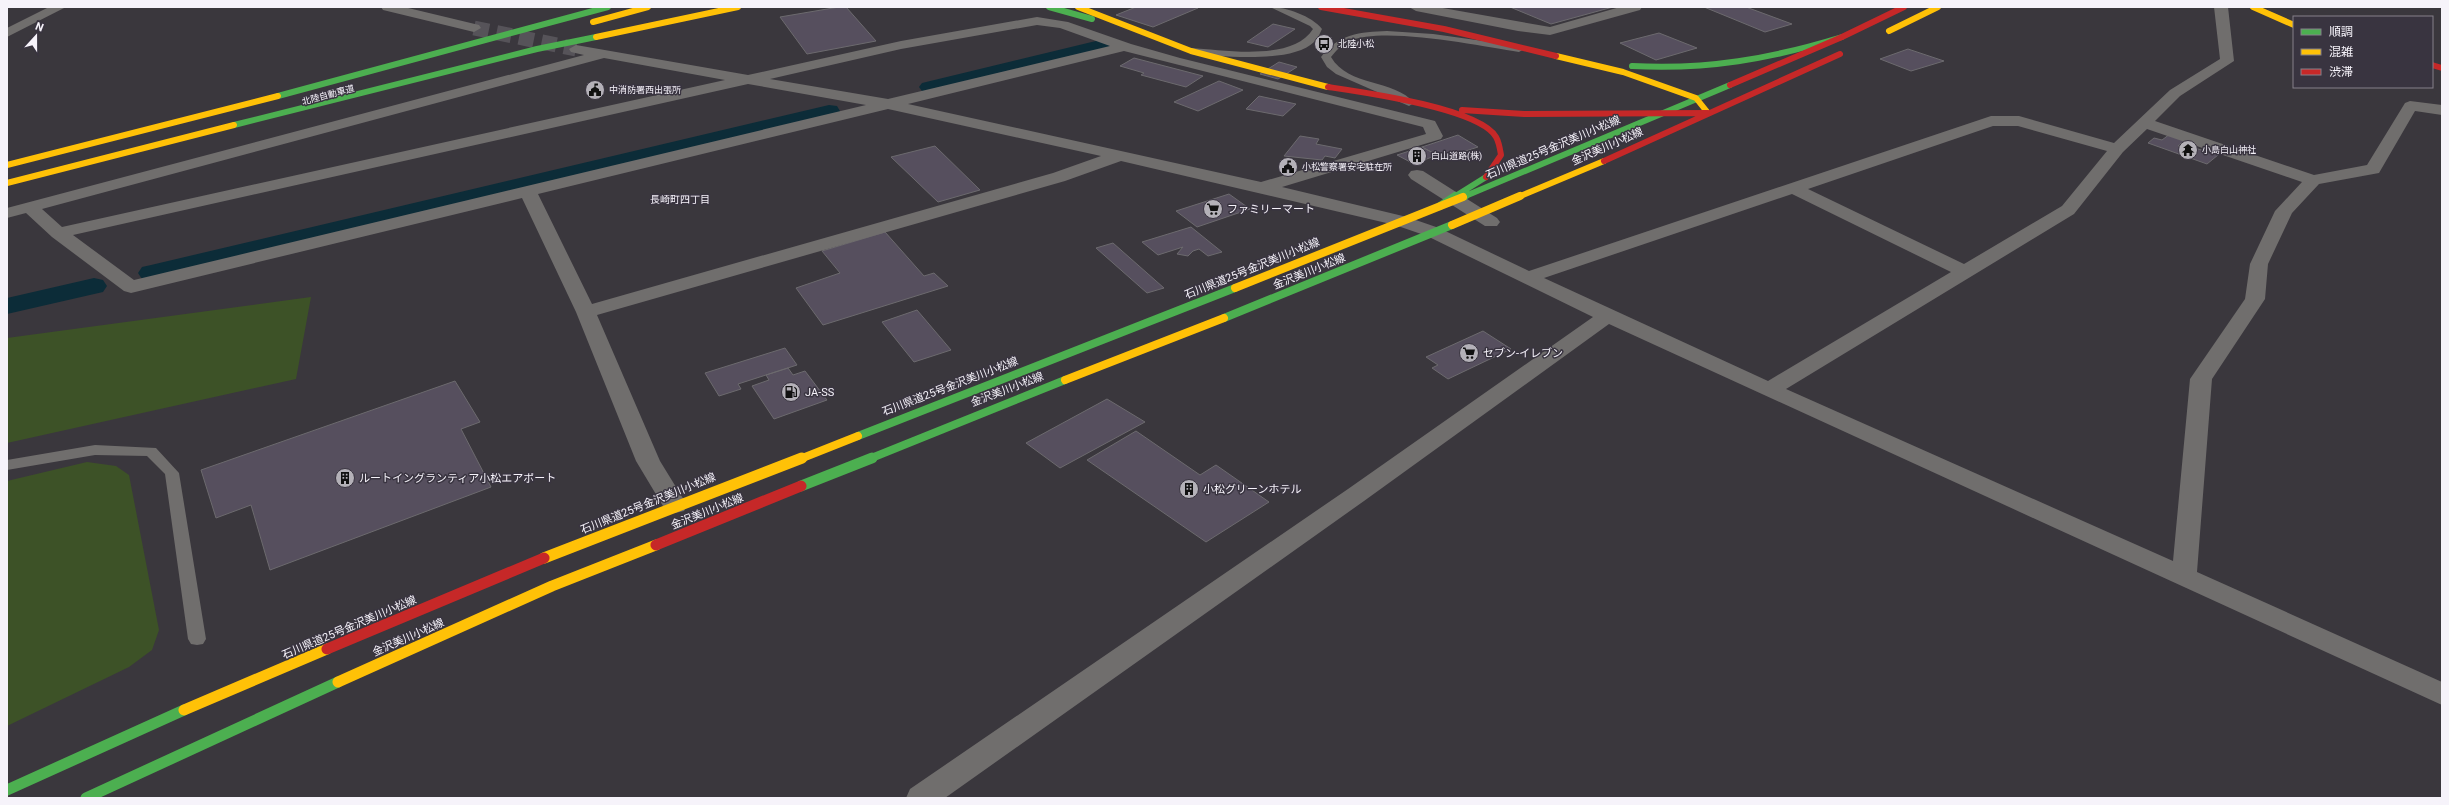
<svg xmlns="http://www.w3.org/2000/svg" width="2449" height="805" font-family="Roboto,'Noto Sans JP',sans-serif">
  <rect width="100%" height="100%" fill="#3a373d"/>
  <path fill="#3d5227" d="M 311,297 L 296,379 L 7,443 L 7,338 Z
    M 87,462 L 116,466 L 129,475 L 159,630 L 152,650 L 129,667 L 7,726 L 7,481 Z"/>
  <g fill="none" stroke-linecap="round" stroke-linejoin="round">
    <path fill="#0c2c38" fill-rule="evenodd" d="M 1100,40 L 1107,42 L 1110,46 L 1107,50 L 929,93 L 922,91 L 919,87 L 922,83 Z
      M 829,105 L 837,106 L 840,111 L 837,116 L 151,281 L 142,279 L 138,273 L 142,267 L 151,265 Z
      M 94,278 L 103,280 L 107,286 L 103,292 L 7,314 L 7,298 Z"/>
  </g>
  <path fill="#564f5e" stroke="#6c6a6e" d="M 839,7 L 846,7 L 876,41 L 807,54 L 780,17 Z
    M 1136,7 L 1194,7 L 1198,8 L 1153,27 L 1116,15 Z
    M 1510,7 L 1613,7 L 1551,24 Z
    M 1704,7 L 1746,7 L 1792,24 L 1765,32 Z
    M 1273,24 L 1295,29 L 1268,47 L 1247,42 Z
    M 1659,33 L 1697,48 L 1656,60 L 1620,43 Z
    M 1908,49 L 1944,61 L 1911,71 L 1880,59 Z
    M 1134,58 L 1203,76 L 1186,87 L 1141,75 L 1144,73 L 1120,66 Z
    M 1279,62 L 1297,67 L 1278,79 L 1260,74 Z
    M 1219,81 L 1243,90 L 1198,111 L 1174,102 Z
    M 1259,96 L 1296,104 L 1283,116 L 1246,109 Z
    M 2170,134 L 2187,139 L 2178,146 L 2185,148 L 2188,146 L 2218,155 L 2207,164 L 2148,143 L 2154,138 L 2162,140 Z
    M 1458,135 L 1478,147 L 1438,160 L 1432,157 L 1437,155 L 1422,147 Z
    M 1300,136 L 1319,139 L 1316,144 L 1342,149 L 1335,158 L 1325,156 L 1322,160 L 1284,156 Z
    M 935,146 L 980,190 L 938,202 L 891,157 Z
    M 1422,147 L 1437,155 L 1414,164 L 1397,155 Z
    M 1229,194 L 1250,209 L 1197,227 L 1176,211 Z
    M 1191,227 L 1222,252 L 1208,256 L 1199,249 L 1193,251 L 1188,256 L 1177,254 L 1183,247 L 1158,255 L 1142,242 Z
    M 885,232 L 924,276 L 934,273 L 948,286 L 823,325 L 796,288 L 840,273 L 822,251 Z
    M 1113,243 L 1164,288 L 1147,293 L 1096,248 Z
    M 917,310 L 951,350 L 914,362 L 882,322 Z
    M 1483,331 L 1511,349 L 1448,379 L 1432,368 L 1438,365 L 1426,357 Z
    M 785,348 L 797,365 L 738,384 L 741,389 L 719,396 L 705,373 Z
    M 788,368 L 793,375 L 805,371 L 827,400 L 774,419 L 752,386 L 769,380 L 766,375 Z
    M 455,381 L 480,422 L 461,429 L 491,487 L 270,570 L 251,505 L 216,518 L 201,470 Z
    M 1107,399 L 1145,422 L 1060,468 L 1026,443 Z
    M 1136,431 L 1200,475 L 1216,465 L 1269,502 L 1206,542 L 1087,460 Z"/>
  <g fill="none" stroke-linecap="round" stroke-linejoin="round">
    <path stroke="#565359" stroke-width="15" stroke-dasharray="15 8" stroke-linecap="butt" d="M 474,28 L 576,49"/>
    <path fill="#706e6d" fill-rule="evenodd" d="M 1270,7 C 1286,7 1312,16 1322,29 C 1320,33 1318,39 1314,42 C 1292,64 1221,56 1191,54 L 1186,51 L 1191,48 C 1225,50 1292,62 1313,29 L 1310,26 Z
      M 1387,31 L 1433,34 L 1519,46 L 1524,49 L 1519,52 C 1479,46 1385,26 1349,41 C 1341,45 1336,51 1331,57 C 1348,87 1395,79 1414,103 L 1409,106 L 1336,74 L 1327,67 L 1321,57 C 1338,34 1360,32 1387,31 Z
      M 95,445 L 156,448 L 179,473 L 206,639 L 203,644 L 197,645 L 191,644 L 188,639 L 165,474 L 147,456 L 95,455 L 7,470 L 7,460 Z"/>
    <path fill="#706e6d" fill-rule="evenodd" d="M 49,7 L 66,7 L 7,37 L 7,28 Z
      M 381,7 L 404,7 L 479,25 L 481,28 L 474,32 L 383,10 Z
      M 1409,7 L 1437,7 L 1550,27 L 1620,7 L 1642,7 L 1640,10 L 1550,35 L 1518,31 L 1416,11 Z
      M 2214,7 L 2228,7 L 2234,61 L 2180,96 L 2155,121 L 2314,175 L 2367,165 L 2405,103 L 2410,101 L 2442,105 L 2442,115 L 2415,111 L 2379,173 L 2319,184 L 2292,213 L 2268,264 L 2265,299 L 2212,379 L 2197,572 L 2442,682 L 2442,705 L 1609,324 L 1364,501 L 945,798 L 906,798 L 910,789 L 1348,489 L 1593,317 L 1427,236 L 1395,225 L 1121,161 L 1065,181 L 597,315 L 660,461 L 687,505 L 684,511 L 675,513 L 666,511 L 636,461 L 576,312 L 522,198 L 131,293 L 124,291 L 52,237 L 26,213 L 7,218 L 7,208 L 584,55 L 571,52 L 569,49 L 576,45 L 748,75 L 901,41 L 1037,17 L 1068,22 L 1131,44 L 1180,58 L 1435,121 L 1443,136 L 1441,139 L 1282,187 L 1407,217 L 1439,228 L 1529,271 L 1991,116 L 2019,116 L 2114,143 L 2170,90 L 2220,59 ZM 1037,25 L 1060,28 L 1110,46 L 888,99 L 770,79 L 901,49 ZM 1124,51 L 1423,127 L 1426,134 L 1261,182 L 908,104 ZM 604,58 L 725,80 L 62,227 L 42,209 ZM 748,84 L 866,105 L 134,280 L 73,235 ZM 888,109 L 1101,156 L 1053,173 L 592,304 L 538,194 ZM 1993,126 L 2018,126 L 2107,151 L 2062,206 L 1964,264 L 1808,189 ZM 2147,129 L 2302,182 L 2275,211 L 2250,264 L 2245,299 L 2190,379 L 2173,561 L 1786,389 L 2074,214 L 2123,152 ZM 1792,194 L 1951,272 L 1768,381 L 1544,278 Z
      M 1417,170 L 1423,171 L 1497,218 L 1500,222 L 1497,226 L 1485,226 L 1411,179 L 1408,175 L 1411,171 Z"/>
    <path stroke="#4caf50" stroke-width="6" d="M 1049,7 L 1092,19
      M 1632,66 C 1707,70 1770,59 1842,37
      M 278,96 L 608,7
      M 234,125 L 537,49 L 596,37
      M 1454,197 L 1486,177
      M 1463,197 L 1730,85"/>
    <path stroke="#4caf50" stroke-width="8" d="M 1463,197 L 1465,196
      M 1440,206 L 1455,196
      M 1224,318 L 1452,225
      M 858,436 L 1235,288
      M 869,459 L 1065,380"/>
    <path stroke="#4caf50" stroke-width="11" d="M 801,486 L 872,458
      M 7,790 L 184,710
      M 86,798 L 338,682"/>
    <path stroke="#ffc107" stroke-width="6" d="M 1078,7 L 1191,51 L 1328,87
      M 2253,7 L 2294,25
      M 593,22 L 648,7
      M 1889,31 L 1938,7
      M 596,37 L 738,7
      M 1556,56 L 1623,72 L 1696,98 L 1708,113
      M 7,165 L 278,96
      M 7,183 L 234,125
      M 1518,197 L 1604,161"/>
    <path stroke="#ffc107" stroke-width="8" d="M 1452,225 L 1520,196
      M 1235,288 L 1463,197
      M 1065,380 L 1224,318
      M 800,459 L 858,436"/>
    <path stroke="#ffc107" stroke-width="11" d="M 544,558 L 802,458
      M 338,682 L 552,586 L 656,545
      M 184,710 L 327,649"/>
    <path stroke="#c62828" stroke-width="6" d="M 1321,7 L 1444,29 L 1556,56
      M 2432,65 L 2442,68
      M 1730,85 L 1842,37 L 1904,7
      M 1328,87 C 1362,92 1479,108 1496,137 C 1499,142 1500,149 1501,155 L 1486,177
      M 1462,110 L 1524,114 L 1708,113
      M 1604,161 L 1840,54"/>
    <path stroke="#c62828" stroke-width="11" d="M 656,545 L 801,486
      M 327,649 L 544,558"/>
  </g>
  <defs>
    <g id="bus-disc" transform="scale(1)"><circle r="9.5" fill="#b4b1b8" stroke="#393440"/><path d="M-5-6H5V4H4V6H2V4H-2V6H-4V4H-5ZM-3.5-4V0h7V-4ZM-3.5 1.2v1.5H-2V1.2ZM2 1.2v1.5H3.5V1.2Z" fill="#111"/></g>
    <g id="civic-disc" transform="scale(1)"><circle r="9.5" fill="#b4b1b8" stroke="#393440"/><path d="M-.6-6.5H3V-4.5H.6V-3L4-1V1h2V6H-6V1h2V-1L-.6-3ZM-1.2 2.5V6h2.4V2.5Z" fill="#111"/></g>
    <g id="temple-disc" transform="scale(1)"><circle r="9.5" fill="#b4b1b8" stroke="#393440"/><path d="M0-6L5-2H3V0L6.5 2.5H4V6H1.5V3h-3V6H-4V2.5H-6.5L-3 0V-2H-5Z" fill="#111"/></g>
    <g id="building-disc" transform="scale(1)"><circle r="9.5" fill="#b4b1b8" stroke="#393440"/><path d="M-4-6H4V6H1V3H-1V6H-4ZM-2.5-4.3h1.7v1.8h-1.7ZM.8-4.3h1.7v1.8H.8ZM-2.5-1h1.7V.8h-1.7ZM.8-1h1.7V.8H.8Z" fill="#111"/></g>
    <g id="supermarket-disc" transform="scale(1)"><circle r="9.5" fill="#b4b1b8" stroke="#393440"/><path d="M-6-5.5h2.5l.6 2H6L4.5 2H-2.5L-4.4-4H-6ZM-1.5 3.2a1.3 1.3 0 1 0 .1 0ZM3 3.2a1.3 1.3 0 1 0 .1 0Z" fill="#111"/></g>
    <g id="fuel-disc" transform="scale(1)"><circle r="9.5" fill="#b4b1b8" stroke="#393440"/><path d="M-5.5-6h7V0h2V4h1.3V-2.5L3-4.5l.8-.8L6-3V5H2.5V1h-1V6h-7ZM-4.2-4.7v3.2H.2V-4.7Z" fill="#111"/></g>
  </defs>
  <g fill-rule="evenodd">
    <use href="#bus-disc" x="1324" y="44"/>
    <use href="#civic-disc" x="595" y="90"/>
    <use href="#temple-disc" x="2188" y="150"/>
    <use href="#building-disc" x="1417" y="156"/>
    <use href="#civic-disc" x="1288" y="167"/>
    <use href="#supermarket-disc" x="1213" y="209"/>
    <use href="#supermarket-disc" x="1469" y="353"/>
    <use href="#fuel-disc" x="791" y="392"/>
    <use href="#building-disc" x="345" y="478"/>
    <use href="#building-disc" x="1189" y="489"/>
  </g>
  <g text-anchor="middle" stroke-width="3" stroke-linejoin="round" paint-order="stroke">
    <g font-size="9" fill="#f6f3fa" stroke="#393440" text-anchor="start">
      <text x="1338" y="47">北陸小松</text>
      <text x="609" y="93">中消防署西出張所</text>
      <text x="2202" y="153">小島白山神社</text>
      <text x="1431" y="159">白山道路(株)</text>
      <text x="1302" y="170">小松警察署安宅駐在所</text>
    </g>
    <g font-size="9" fill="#f6f3fa" stroke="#393440">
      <text transform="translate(328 95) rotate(-15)" y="3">北陸自動車道</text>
    </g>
    <g font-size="10" fill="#f6f3fa" stroke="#393440">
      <text x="680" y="203">長崎町四丁目</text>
    </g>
    <g font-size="11" fill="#f6f3fa" stroke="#393440">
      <text transform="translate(1607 146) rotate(-24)" y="4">金沢美川小松線</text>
      <text transform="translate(1553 147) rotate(-23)" y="4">石川県道25号金沢美川小松線</text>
      <text transform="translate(1252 268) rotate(-22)" y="4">石川県道25号金沢美川小松線</text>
      <text transform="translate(1309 271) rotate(-22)" y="4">金沢美川小松線</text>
      <text transform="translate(950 386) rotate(-21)" y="4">石川県道25号金沢美川小松線</text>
      <text transform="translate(1007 389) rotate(-21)" y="4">金沢美川小松線</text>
      <text transform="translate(648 503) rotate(-22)" y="4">石川県道25号金沢美川小松線</text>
      <text transform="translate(707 511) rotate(-22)" y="4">金沢美川小松線</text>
      <text transform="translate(349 627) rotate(-23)" y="4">石川県道25号金沢美川小松線</text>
      <text transform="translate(408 637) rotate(-24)" y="4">金沢美川小松線</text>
    </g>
    <g font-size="11" fill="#f6f3fa" stroke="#393440" text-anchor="start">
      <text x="1227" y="213">ファミリーマート</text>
      <text x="1483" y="357">セブン-イレブン</text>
      <text x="805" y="396">JA-SS</text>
      <text x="359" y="482">ルートイングランティア小松エアポート</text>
      <text x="1203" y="493">小松グリーンホテル</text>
    </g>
  </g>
  <rect width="2449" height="805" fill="none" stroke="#f6f3fa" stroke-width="16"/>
  <rect x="2293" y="16" width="140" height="72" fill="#393440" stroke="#85808a"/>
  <rect x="2301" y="29" width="20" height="6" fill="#4caf50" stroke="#85808a"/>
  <text x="2329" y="36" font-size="12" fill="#f6f3fa">順調</text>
  <rect x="2301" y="49" width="20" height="6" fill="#ffc107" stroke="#85808a"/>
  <text x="2329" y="56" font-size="12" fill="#f6f3fa">混雑</text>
  <rect x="2301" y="69" width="20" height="6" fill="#c62828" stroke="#85808a"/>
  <text x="2329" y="76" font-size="12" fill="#f6f3fa">渋滞</text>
  <g transform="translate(36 36) rotate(21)" stroke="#393440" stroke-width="3" paint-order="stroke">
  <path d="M0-3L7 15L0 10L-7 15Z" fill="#f6f3fa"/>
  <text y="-6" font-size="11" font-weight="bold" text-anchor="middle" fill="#f6f3fa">N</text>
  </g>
</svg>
